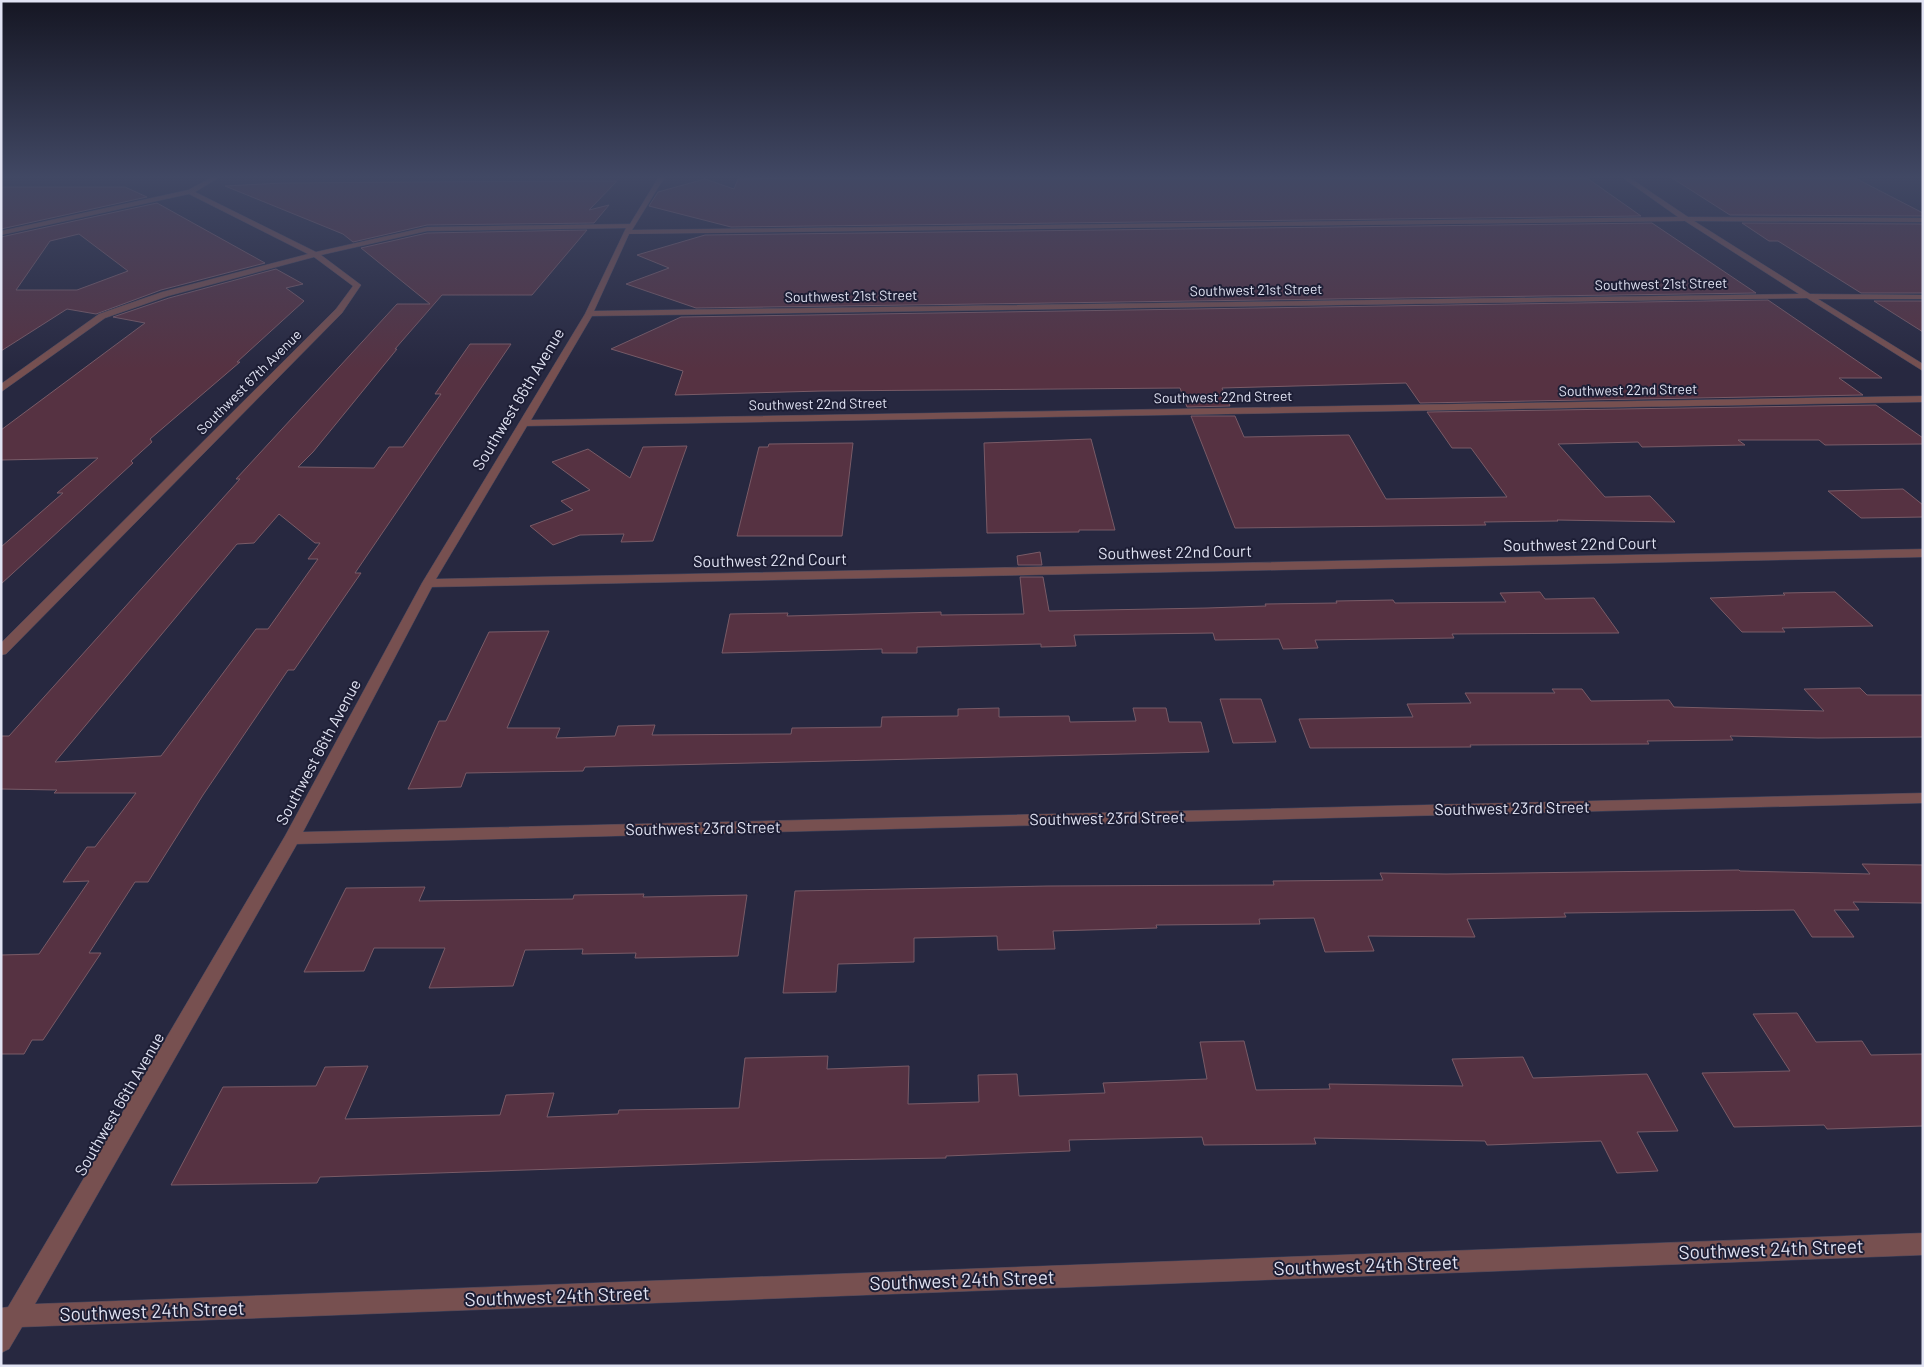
<svg xmlns="http://www.w3.org/2000/svg" width="1924" height="1367" font-family="Barlow,sans-serif">
  <rect width="100%" height="100%" fill="#272840"/>
  <path fill="#563242" stroke="#795b67" fill-rule="evenodd" d="M 803,178 L 1587,178 L 1641,216 L 731,227 L 649,206 L 658,192 L 705,179 L 734,189 L 738,179 Z
    M 1672,178 L 1855,178 L 1923,213 L 1923,216 L 1730,215 Z
    M 576,181 L 617,181 L 589,210 L 609,205 L 594,223 L 427,225 L 353,242 L 343,234 L 225,186 L 282,183 Z
    M 1,187 L 125,187 L 147,197 L 1,229 Z
    M 157,203 L 265,263 L 161,290 L 96,314 L 67,309 L 1,351 L 1,237 ZM 79,234 L 128,271 L 77,290 L 16,290 L 50,241 Z
    M 1652,223 L 1756,293 L 696,308 L 626,284 L 669,268 L 637,255 L 705,235 Z
    M 1742,223 L 1923,224 L 1923,293 L 1861,293 L 1778,241 L 1769,241 Z
    M 587,230 L 532,295 L 442,295 L 395,349 L 397,349 L 313,452 L 298,467 L 374,468 L 389,447 L 403,447 L 441,394 L 435,394 L 470,344 L 511,344 L 355,573 L 361,573 L 294,670 L 288,670 L 203,795 L 148,882 L 135,882 L 89,953 L 101,953 L 43,1040 L 32,1040 L 24,1054 L 1,1054 L 1,955 L 39,954 L 89,881 L 63,882 L 87,847 L 95,847 L 136,793 L 54,793 L 57,790 L 1,789 L 1,736 L 9,736 L 240,479 L 236,479 L 397,304 L 430,304 L 361,248 L 427,233 ZM 279,514 L 315,543 L 320,543 L 308,559 L 318,559 L 268,629 L 256,629 L 161,756 L 55,762 L 237,544 L 254,543 Z
    M 276,269 L 303,284 L 286,288 L 304,301 L 237,362 L 240,362 L 150,439 L 152,442 L 131,461 L 133,463 L 1,584 L 1,547 L 63,493 L 57,493 L 98,458 L 1,460 L 1,430 L 145,323 L 113,317 L 169,298 Z
    M 1768,300 L 1882,378 L 1839,378 L 1863,395 L 1420,403 L 1406,383 L 1222,388 L 1230,406 L 1187,407 L 1180,388 L 822,391 L 675,395 L 683,371 L 611,349 L 681,317 Z
    M 1874,301 L 1923,301 L 1923,332 Z
    M 1876,405 L 1923,438 L 1923,444 L 1825,445 L 1819,440 L 1738,440 L 1745,445 L 1642,447 L 1638,442 L 1558,444 L 1605,497 L 1650,496 L 1675,522 L 1557,520 L 1558,521 L 1484,522 L 1486,525 L 1235,528 L 1191,416 L 1235,416 L 1244,437 L 1349,435 L 1386,499 L 1507,497 L 1471,448 L 1452,448 L 1427,412 Z
    M 1091,439 L 1115,530 L 1079,530 L 1079,532 L 987,533 L 984,443 Z
    M 853,443 L 842,536 L 737,536 L 759,447 L 768,447 L 769,444 Z
    M 687,446 L 653,541 L 621,542 L 624,534 L 580,535 L 553,545 L 530,526 L 573,510 L 561,501 L 590,490 L 552,462 L 588,449 L 630,478 L 643,447 Z
    M 1903,489 L 1923,505 L 1923,517 L 1861,518 L 1828,491 Z
    M 1040,552 L 1042,565 L 1018,565 L 1017,556 Z
    M 1020,577 L 1043,577 L 1049,611 L 1207,608 L 1266,606 L 1265,604 L 1337,603 L 1336,601 L 1393,600 L 1395,603 L 1506,602 L 1500,593 L 1540,592 L 1545,599 L 1594,598 L 1619,633 L 1452,634 L 1454,638 L 1315,640 L 1318,648 L 1283,649 L 1279,639 L 1215,640 L 1213,633 L 1074,635 L 1076,646 L 1041,647 L 1041,644 L 917,647 L 917,653 L 882,653 L 882,649 L 722,653 L 730,614 L 788,613 L 787,616 L 941,612 L 941,615 L 1024,614 Z
    M 1835,592 L 1873,626 L 1782,628 L 1785,632 L 1742,632 L 1710,598 L 1785,595 L 1783,593 Z
    M 549,631 L 507,728 L 560,728 L 556,738 L 615,736 L 618,726 L 655,725 L 652,735 L 791,734 L 792,728 L 881,727 L 882,717 L 958,716 L 958,709 L 999,708 L 999,717 L 1069,716 L 1070,722 L 1136,721 L 1133,708 L 1166,708 L 1169,722 L 1201,722 L 1209,752 L 585,767 L 583,771 L 466,773 L 461,787 L 408,789 L 439,721 L 446,721 L 489,632 Z
    M 1860,688 L 1867,695 L 1923,695 L 1923,737 L 1818,738 L 1730,736 L 1733,740 L 1647,741 L 1649,744 L 1470,745 L 1471,747 L 1310,748 L 1299,719 L 1413,717 L 1407,704 L 1471,703 L 1465,693 L 1555,693 L 1552,689 L 1582,689 L 1591,701 L 1669,700 L 1674,707 L 1824,711 L 1804,689 Z
    M 1220,699 L 1261,699 L 1276,742 L 1233,743 Z
    M 1862,864 L 1923,865 L 1923,903 L 1853,902 L 1859,910 L 1834,910 L 1854,937 L 1812,937 L 1794,910 L 1564,913 L 1566,917 L 1467,919 L 1475,937 L 1368,936 L 1374,951 L 1325,952 L 1314,918 L 1259,919 L 1260,924 L 1156,925 L 1157,928 L 1053,931 L 1055,949 L 998,950 L 997,936 L 914,938 L 914,962 L 838,964 L 836,992 L 783,993 L 795,891 L 1048,886 L 1274,885 L 1273,881 L 1383,880 L 1380,873 L 1446,874 L 1739,870 L 1740,871 L 1870,874 Z
    M 425,887 L 419,901 L 573,899 L 574,895 L 644,894 L 643,897 L 747,895 L 738,956 L 635,958 L 636,953 L 582,954 L 583,949 L 525,950 L 513,986 L 429,988 L 445,948 L 374,948 L 364,971 L 304,972 L 346,888 Z
    M 1797,1013 L 1816,1042 L 1862,1041 L 1871,1055 L 1923,1054 L 1923,1126 L 1827,1129 L 1824,1125 L 1734,1127 L 1702,1073 L 1790,1071 L 1753,1014 Z
    M 1244,1041 L 1256,1090 L 1330,1089 L 1329,1084 L 1463,1086 L 1452,1059 L 1523,1057 L 1533,1078 L 1647,1074 L 1678,1131 L 1637,1132 L 1658,1171 L 1617,1173 L 1601,1141 L 1487,1145 L 1485,1141 L 1314,1138 L 1316,1144 L 1204,1145 L 1202,1137 L 1069,1140 L 1070,1151 L 946,1156 L 946,1158 L 821,1160 L 320,1177 L 317,1183 L 171,1185 L 223,1087 L 316,1086 L 325,1067 L 368,1066 L 345,1119 L 500,1115 L 506,1095 L 554,1093 L 547,1117 L 618,1114 L 619,1110 L 739,1108 L 745,1058 L 828,1056 L 827,1069 L 909,1066 L 908,1104 L 979,1102 L 978,1075 L 1017,1074 L 1019,1096 L 1105,1093 L 1103,1083 L 1207,1079 L 1200,1042 Z"/>
  <g fill="none" stroke-linecap="round" stroke-linejoin="round">
    <g stroke="#45465d" stroke-width="1">
      <path id="minor" d="M 211,178 L 218,178 L 195,192 L 316,252 L 427,227 L 630,224 L 658,178 L 664,178 L 632,230 L 1678,217 L 1623,178 L 1630,178 L 1688,217 L 1923,218 L 1923,222 L 1694,221 L 1810,294 L 1923,295 L 1923,299 L 1818,299 L 1923,364 L 1923,371 L 1807,298 L 592,316 L 531,420 L 1923,396 L 1923,402 L 527,426 L 436,579 L 1923,549 L 1923,557 L 432,587 L 303,832 L 1923,793 L 1923,803 L 297,844 L 35,1304 L 1923,1233 L 1923,1255 L 22,1327 L 9,1349 L 1,1353 L 1,1308 L 8,1307 L 285,836 L 422,583 L 585,314 L 626,228 L 427,231 L 321,255 L 361,285 L 342,313 L 6,654 L 1,655 L 1,643 L 336,309 L 353,286 L 314,257 L 168,296 L 105,318 L 1,392 L 1,384 L 99,314 L 162,292 L 308,254 L 189,194 L 1,235 L 1,231 L 188,190 ZM 1685,221 L 1799,294 L 594,311 L 629,234 Z"/>
    </g>
    <use href="#minor" fill="#775050" fill-rule="evenodd"/>
  </g>
  <linearGradient id="sky" x2="0" y2="1"><stop stop-color="#151623"/><stop offset="0.48" stop-color="#414864"/><stop offset="1" stop-color="#414864" stop-opacity="0"/></linearGradient>
  <rect width="1924" height="369" fill="url(#sky)"/>
  <g text-anchor="middle" stroke-width="4" stroke-linejoin="round" paint-order="stroke">
    <g font-size="14" fill="#e1e3f3" stroke="#1d1e35">
      <text transform="translate(1661 284) rotate(-1)" y="5">Southwest 21st Street</text>
      <text transform="translate(1256 290) rotate(-1)" y="5">Southwest 21st Street</text>
      <text transform="translate(851 296) rotate(-1)" y="5">Southwest 21st Street</text>
      <text transform="translate(249 382) rotate(-45)" y="5">Southwest 67th Avenue</text>
      <text transform="translate(1628 390) rotate(-1)" y="5">Southwest 22nd Street</text>
      <text transform="translate(1223 397) rotate(-1)" y="5">Southwest 22nd Street</text>
      <text transform="translate(818 404) rotate(-1)" y="5">Southwest 22nd Street</text>
    </g>
    <g font-size="16" fill="#e1e3f3" stroke="#1d1e35">
      <text transform="translate(518 399) rotate(-59)" y="6">Southwest 66th Avenue</text>
      <text transform="translate(1580 544) rotate(-1)" y="6">Southwest 22nd Court</text>
      <text transform="translate(1175 552) rotate(-1)" y="6">Southwest 22nd Court</text>
      <text transform="translate(770 560) rotate(-1)" y="6">Southwest 22nd Court</text>
      <text transform="translate(318 752) rotate(-62)" y="6">Southwest 66th Avenue</text>
      <text transform="translate(1512 808) rotate(-1)" y="6">Southwest 23rd Street</text>
      <text transform="translate(1107 818) rotate(-1)" y="6">Southwest 23rd Street</text>
      <text transform="translate(703 828) rotate(-1)" y="6">Southwest 23rd Street</text>
      <text transform="translate(119 1104) rotate(-60)" y="6">Southwest 66th Avenue</text>
    </g>
    <g font-size="19" fill="#e1e3f3" stroke="#1d1e35">
      <text transform="translate(1771 1249) rotate(-2)" y="7">Southwest 24th Street</text>
      <text transform="translate(1366 1265) rotate(-2)" y="7">Southwest 24th Street</text>
      <text transform="translate(962 1280) rotate(-2)" y="7">Southwest 24th Street</text>
      <text transform="translate(557 1296) rotate(-2)" y="7">Southwest 24th Street</text>
      <text transform="translate(152 1311) rotate(-2)" y="7">Southwest 24th Street</text>
    </g>
  </g>
  <rect width="1924" height="1367" fill="none" stroke="#e1e3f3" stroke-width="5"/>
</svg>
